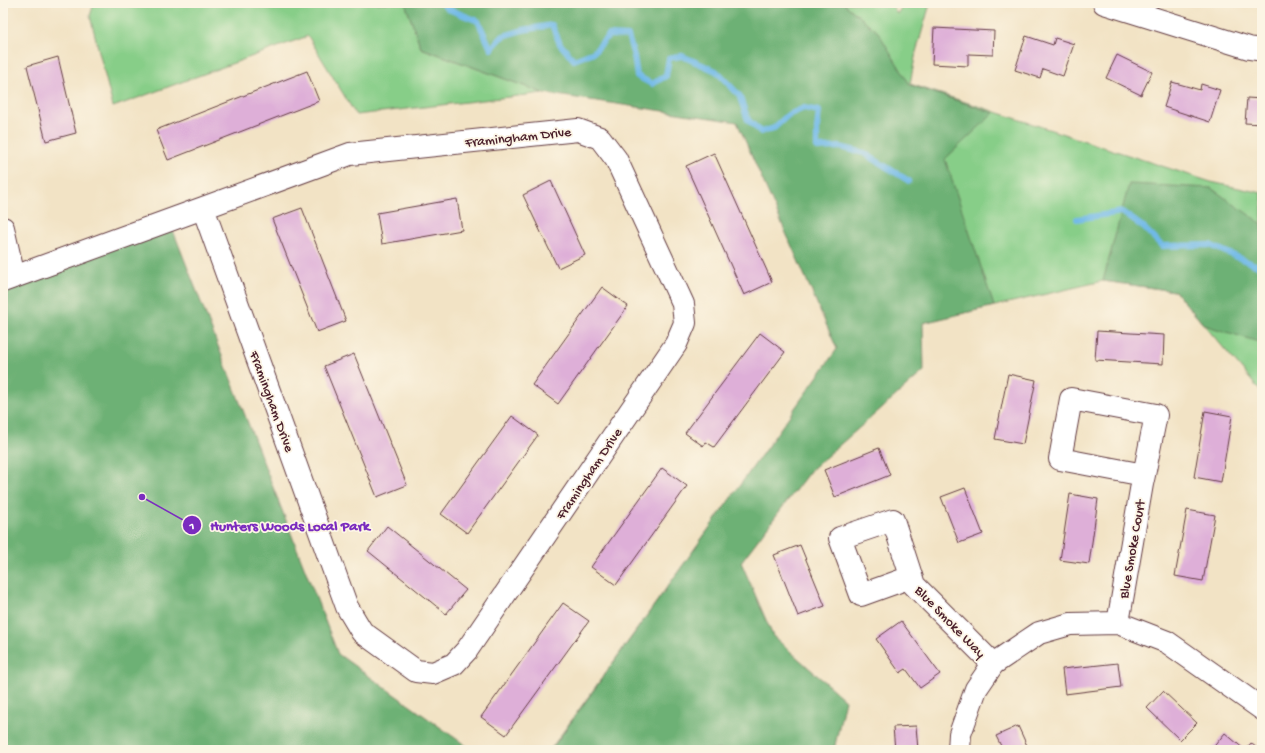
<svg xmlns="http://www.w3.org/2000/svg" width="1265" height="753" font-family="'Gochi Hand',sans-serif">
  <rect width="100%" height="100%" fill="#fcf5e5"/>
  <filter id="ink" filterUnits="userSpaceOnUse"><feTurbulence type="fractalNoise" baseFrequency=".025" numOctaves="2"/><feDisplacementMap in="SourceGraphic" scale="8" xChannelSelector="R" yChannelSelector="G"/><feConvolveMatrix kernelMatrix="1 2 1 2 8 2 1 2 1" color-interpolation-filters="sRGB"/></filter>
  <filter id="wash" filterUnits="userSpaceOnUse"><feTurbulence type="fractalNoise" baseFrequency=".012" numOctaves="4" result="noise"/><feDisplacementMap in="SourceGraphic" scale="16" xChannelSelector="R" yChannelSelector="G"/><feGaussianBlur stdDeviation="0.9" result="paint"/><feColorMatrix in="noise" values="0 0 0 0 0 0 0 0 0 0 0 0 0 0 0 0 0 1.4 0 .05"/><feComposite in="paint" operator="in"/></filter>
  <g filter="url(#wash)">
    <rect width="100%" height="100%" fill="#f2e3c5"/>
    <path fill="#87ce88" stroke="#68765a" d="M 94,3 L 405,3 L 421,48 L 543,93 L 356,115 L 308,36 L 113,107 L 90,16 Z
      M 843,3 L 891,3 L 897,14 L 904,3 L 930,4 L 916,52 L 910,84 L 1211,182 L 1262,193 L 1262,393 L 1175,291 L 1103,281 L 869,335 L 706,564 L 801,750 L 550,750 L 845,340 L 878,32 Z"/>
    <path fill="#6db174" stroke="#5c6850" d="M 405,3 L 843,3 L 878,32 L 910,85 L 994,113 L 945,159 L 994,306 L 923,323 L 924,371 L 810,471 L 741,562 L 773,636 L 845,700 L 834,750 L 551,750 L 837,349 L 737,122 L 543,93 L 421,48 Z
      M 1129,184 L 1211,188 L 1262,224 L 1262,343 L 1204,325 L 1175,291 L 1103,281 Z
      M 169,220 L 338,654 L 472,750 L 3,750 L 3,281 Z"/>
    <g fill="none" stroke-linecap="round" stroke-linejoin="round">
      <path stroke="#70b9e8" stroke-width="6" d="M 442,3 L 448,9 L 478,21 L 491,49 L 503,36 L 523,30 L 552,25 L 560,44 L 574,60 L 594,52 L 609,35 L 628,36 L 634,56 L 637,76 L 652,84 L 666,76 L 669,58 L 682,56 L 716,71 L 739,95 L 748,120 L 761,132 L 774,128 L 788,115 L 804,108 L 819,111 L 817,128 L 817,148 L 840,147 L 864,153 L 909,181
        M 1077,219 L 1122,212 L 1143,227 L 1162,246 L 1210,245 L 1262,268"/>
    </g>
    <g id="blocks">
      <path fill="#deafd8" d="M 934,28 L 994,31 L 993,55 L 968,54 L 968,66 L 932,64 Z
        M 1026,36 L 1053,45 L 1055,38 L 1074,44 L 1063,76 L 1043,69 L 1040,78 L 1015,70 Z
        M 1117,55 L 1152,72 L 1141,95 L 1106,78 Z
        M 58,57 L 76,133 L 46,141 L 27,66 Z
        M 307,71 L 319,101 L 168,160 L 156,130 Z
        M 1172,82 L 1200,90 L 1201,84 L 1220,90 L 1210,122 L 1164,107 Z
        M 1247,98 L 1262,99 L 1262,124 L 1245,123 Z
        M 714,153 L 772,282 L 744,295 L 686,166 Z
        M 551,181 L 585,255 L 558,268 L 523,195 Z
        M 457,199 L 462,230 L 382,244 L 377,213 Z
        M 302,208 L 346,321 L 317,332 L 272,219 Z
        M 602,287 L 628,306 L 558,404 L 532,385 Z
        M 1097,331 L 1164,335 L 1163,364 L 1095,360 Z
        M 760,333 L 785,352 L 714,447 L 706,442 L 703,446 L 685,433 Z
        M 354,354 L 407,485 L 377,497 L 324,366 Z
        M 1008,374 L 1036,380 L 1023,444 L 995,439 Z
        M 1205,411 L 1232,416 L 1221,482 L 1194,477 Z
        M 512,416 L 538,435 L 467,533 L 441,514 Z
        M 879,448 L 890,475 L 835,497 L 824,470 Z
        M 662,468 L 687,486 L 616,585 L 591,567 Z
        M 965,488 L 983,534 L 959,543 L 941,497 Z
        M 1070,494 L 1098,499 L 1089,564 L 1060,560 Z
        M 1187,510 L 1215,515 L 1203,581 L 1175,576 Z
        M 387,526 L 466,590 L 446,614 L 368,551 Z
        M 800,545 L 825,606 L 798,616 L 774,555 Z
        M 563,603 L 589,621 L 506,735 L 481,717 Z
        M 901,621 L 940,674 L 920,688 L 906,669 L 900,673 L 876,639 Z
        M 1118,663 L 1121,687 L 1065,694 L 1062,669 Z
        M 1163,691 L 1197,723 L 1180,740 L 1147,708 Z
        M 916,726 L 918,750 L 895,750 L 893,727 Z
        M 1018,726 L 1029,750 L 1003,750 L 996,736 Z
        M 1225,733 L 1245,750 L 1211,750 Z
        M 1251,743 L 1259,750 L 1245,750 Z"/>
    </g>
  </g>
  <g filter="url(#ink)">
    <use href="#blocks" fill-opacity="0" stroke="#633c42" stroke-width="1"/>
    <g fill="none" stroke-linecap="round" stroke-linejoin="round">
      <g stroke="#633c42" stroke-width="24">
        <path id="street" d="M 1104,3 L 1249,48 L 1262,50
          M 578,130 L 600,138 L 616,159 L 683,304 L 685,323 L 676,344 L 467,650 L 454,664 L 433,673 L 416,671 L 362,632 L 347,607 L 203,208 L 350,154 Z
          M 3,228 L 14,277
          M 3,281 L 203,208
          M 911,577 L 861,595 L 840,538 L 893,520 L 914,585 L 993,664
          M 1118,623 L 1142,484 L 1144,475 L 1156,415 L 1071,399 L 1060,459 L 1144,475
          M 959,750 L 960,734 L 976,689 L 993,664 L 1039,633 L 1070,624 L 1118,623 L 1167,642 L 1262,709"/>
      </g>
      <use href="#street" stroke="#fff" stroke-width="22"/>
    </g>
  </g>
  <g text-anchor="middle" stroke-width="3.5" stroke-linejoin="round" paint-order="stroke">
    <g font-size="14" fill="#4a1f2b" stroke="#fcf5e5">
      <text transform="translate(518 136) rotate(-6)" y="5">Framingham Drive</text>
      <text transform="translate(273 401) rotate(70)" y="5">Framingham Drive</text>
      <text transform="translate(588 473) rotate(-56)" y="5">Framingham Drive</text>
      <text transform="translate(1131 549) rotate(-80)" y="5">Blue Smoke Court</text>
      <text transform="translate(951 621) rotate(46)" y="5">Blue Smoke Way</text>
    </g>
  </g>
  <path fill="none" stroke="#7b2cbf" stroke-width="1.5" d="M142 497L192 525"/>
  <g fill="#7b2cbf" stroke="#fcf5e5" stroke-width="1.5">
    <circle cx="142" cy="497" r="4"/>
    <circle cx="192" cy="525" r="10"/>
  </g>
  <g font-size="12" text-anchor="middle" font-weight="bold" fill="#fff">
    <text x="192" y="529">1</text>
  </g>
  <g font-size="15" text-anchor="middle" font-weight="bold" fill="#7b2cbf" stroke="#fcf5e5" stroke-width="3.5" stroke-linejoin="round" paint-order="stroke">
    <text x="290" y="530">Hunters Woods Local Park</text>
  </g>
  <rect width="1265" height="753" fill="none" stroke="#fcf5e5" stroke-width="16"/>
</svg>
